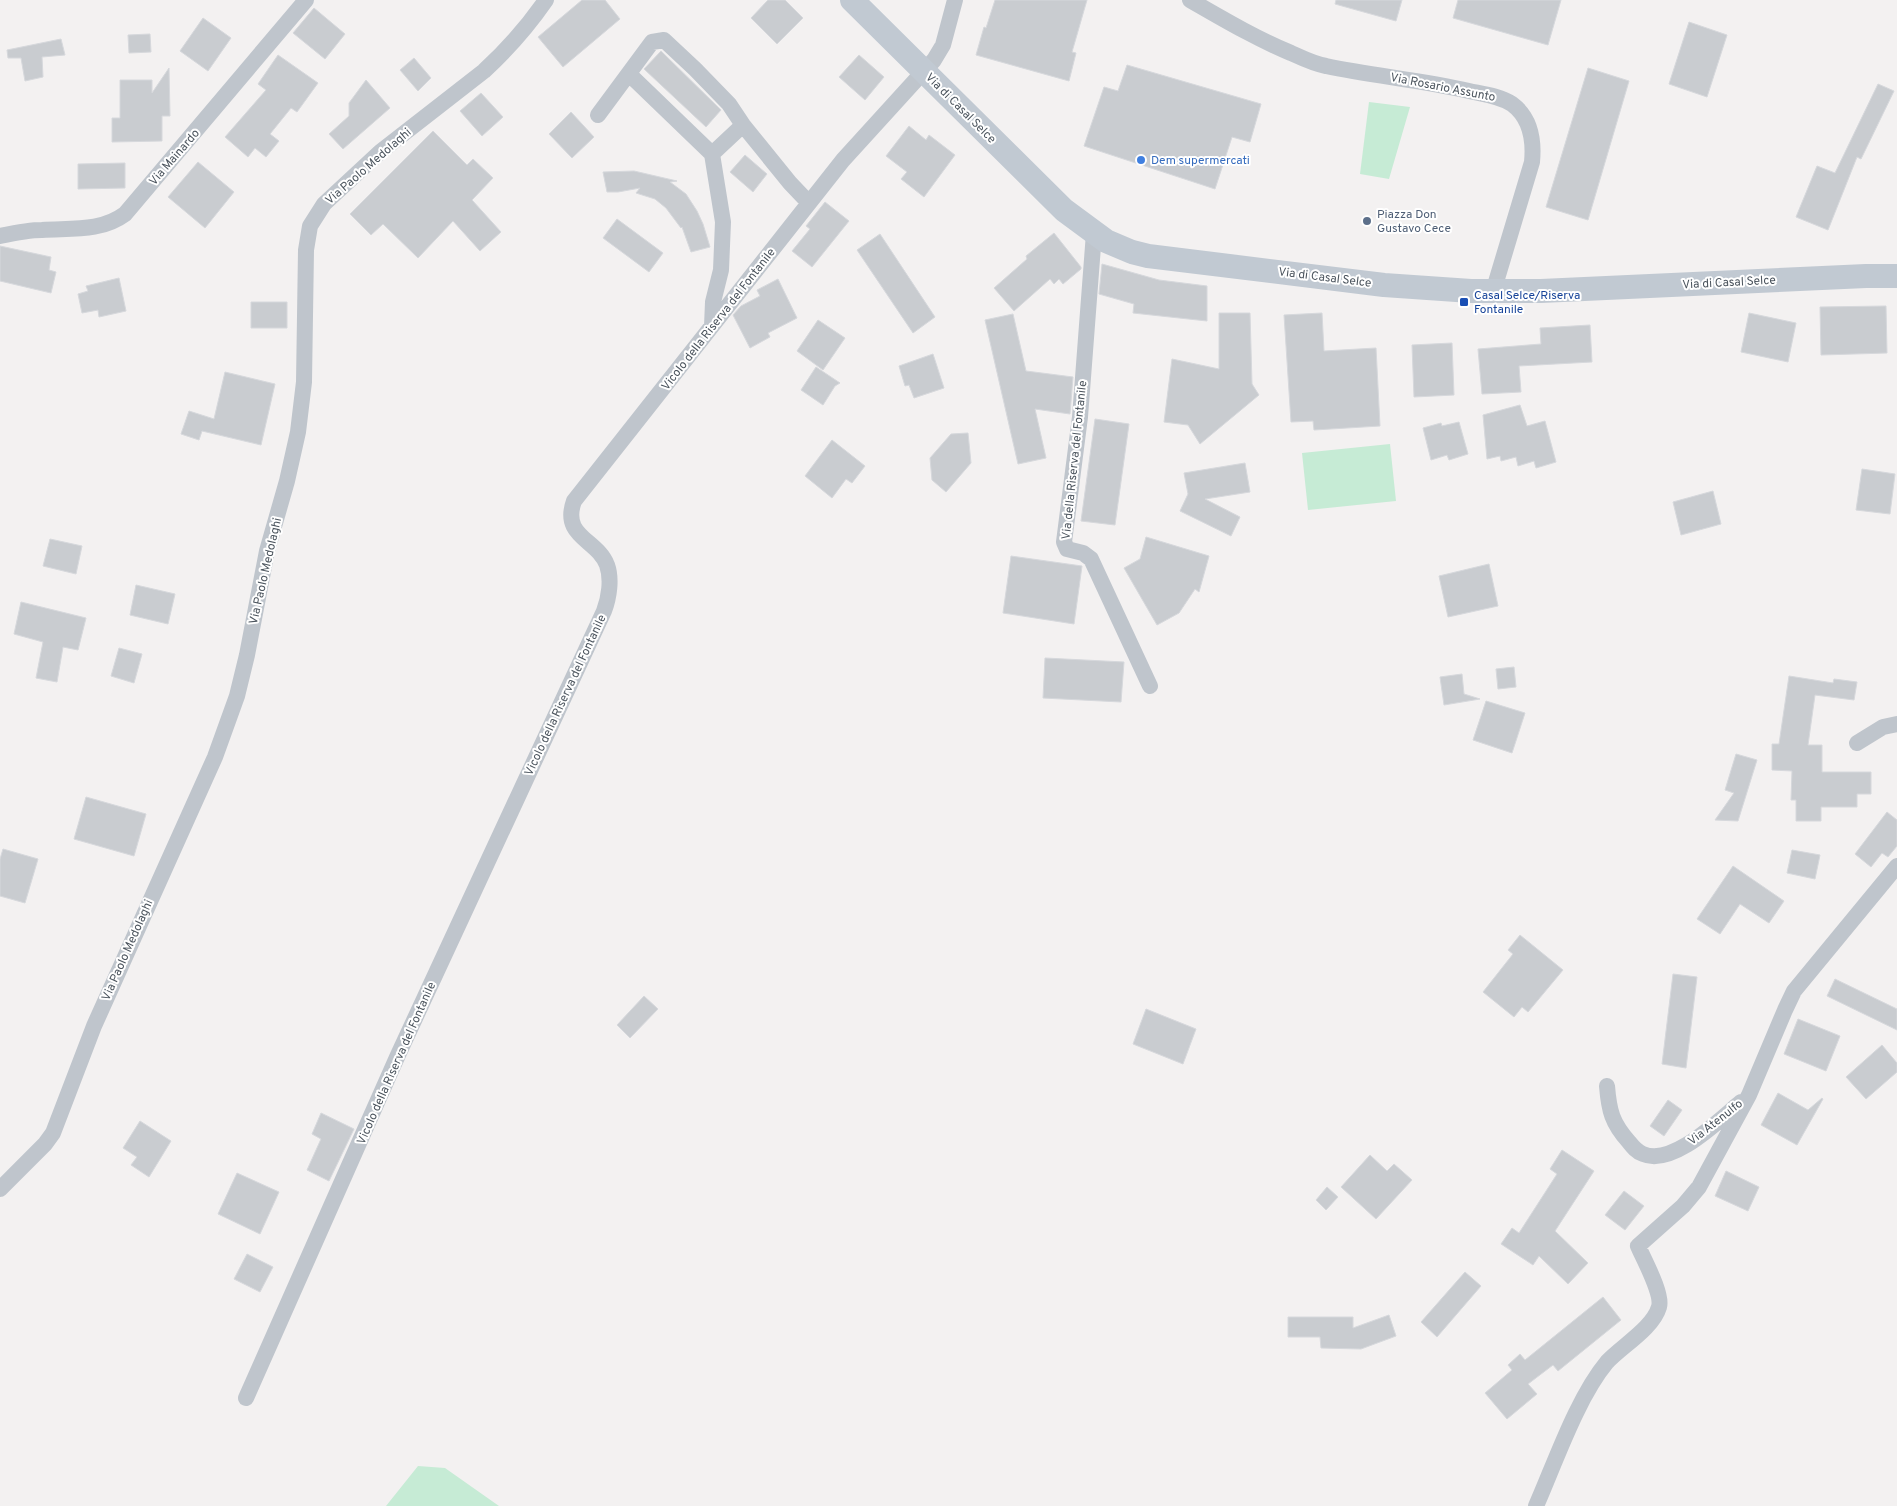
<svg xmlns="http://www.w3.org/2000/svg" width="1897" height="1506" font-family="Overpass,sans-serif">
  <rect width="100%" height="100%" fill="#f3f1f1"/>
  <path fill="#c6ebd5" d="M 1369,102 L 1410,107 L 1389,179 L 1360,174 Z
    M 1390,444 L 1396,501 L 1308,510 L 1302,453 Z
    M 418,1466 L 445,1468 L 499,1506 L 386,1506 Z"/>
  <path fill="#c9ccd0" stroke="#d6d8dc" d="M 582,0 L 605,0 L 620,19 L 563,67 L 538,37 Z
    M 768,0 L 785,0 L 803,18 L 777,44 L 751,18 Z
    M 995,0 L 1087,0 L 1072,52 L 1076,53 L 1069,81 L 976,55 L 984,27 L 986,28 Z
    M 1336,0 L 1402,0 L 1396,21 L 1335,4 Z
    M 1458,0 L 1561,0 L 1548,45 L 1453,18 Z
    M 314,8 L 345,34 L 325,59 L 293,33 Z
    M 203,18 L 231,38 L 208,71 L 180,51 Z
    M 1689,22 L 1727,35 L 1707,97 L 1669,84 Z
    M 150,34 L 151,52 L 129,53 L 128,35 Z
    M 61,39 L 65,55 L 42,57 L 43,77 L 25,81 L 21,58 L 8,58 L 7,50 Z
    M 661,51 L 721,110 L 706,127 L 644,69 Z
    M 278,55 L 318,83 L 297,112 L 291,108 L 270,134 L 279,141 L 266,157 L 255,148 L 248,157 L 225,137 L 266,90 L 258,84 Z
    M 859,55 L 884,77 L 865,100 L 839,77 Z
    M 414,58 L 431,78 L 418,91 L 400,70 Z
    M 1127,65 L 1261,104 L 1250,142 L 1232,137 L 1215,189 L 1084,146 L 1104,87 L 1118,91 Z
    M 169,68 L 170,116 L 162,116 L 162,141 L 112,142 L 112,118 L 120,118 L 120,80 L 152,80 L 152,93 Z
    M 1588,68 L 1629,81 L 1588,220 L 1546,207 Z
    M 366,80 L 390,108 L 343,149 L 329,134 L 349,116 L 349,103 Z
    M 1878,84 L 1894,91 L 1861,159 L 1857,157 L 1828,230 L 1796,217 L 1817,166 L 1835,173 Z
    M 481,93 L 503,117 L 482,136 L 460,111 Z
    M 571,112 L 594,137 L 572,158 L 549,134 Z
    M 909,126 L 926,140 L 929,135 L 955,155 L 924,197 L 901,179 L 907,172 L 886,156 Z
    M 433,131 L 467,165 L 473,159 L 493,178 L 472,200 L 501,232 L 480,251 L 453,221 L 418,258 L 383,224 L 371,235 L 350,214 Z
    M 745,155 L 767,174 L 753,192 L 730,172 Z
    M 198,162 L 234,192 L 205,228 L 168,197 Z
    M 125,163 L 125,188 L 78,189 L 78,164 Z
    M 634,171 L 677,181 L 670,182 L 686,194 L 697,211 L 703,224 L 710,247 L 691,252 L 682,227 L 681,228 L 666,208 L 655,199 L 636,193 L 640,188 L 618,192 L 607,192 L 603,172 Z
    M 825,202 L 849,221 L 812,267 L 792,251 L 810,229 L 806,226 Z
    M 617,219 L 663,253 L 649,272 L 603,238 Z
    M 1054,233 L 1081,267 L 1081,269 L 1063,284 L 1059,279 L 1054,284 L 1050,279 L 1014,311 L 994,288 L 1027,259 L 1026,256 Z
    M 880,234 L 935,317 L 913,333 L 857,250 Z
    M 0,246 L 51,257 L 49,270 L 56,272 L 51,293 L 0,281 Z
    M 1102,264 L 1159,280 L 1207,286 L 1207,321 L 1133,313 L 1134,304 L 1099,294 Z
    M 119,278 L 126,311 L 99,317 L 98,310 L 82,313 L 78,294 L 88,291 L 86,286 Z
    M 778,279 L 797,318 L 768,333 L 770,337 L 750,348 L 733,315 L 741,306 L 760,296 L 757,290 Z
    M 251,302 L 287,302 L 287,328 L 251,328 Z
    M 1886,306 L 1887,353 L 1821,355 L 1820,307 Z
    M 1219,313 L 1250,313 L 1252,384 L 1259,395 L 1200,444 L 1188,425 L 1164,422 L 1172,359 L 1219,369 Z
    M 1322,313 L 1324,351 L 1376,348 L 1380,426 L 1314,430 L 1313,421 L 1291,422 L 1284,315 Z
    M 1749,313 L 1796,323 L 1788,362 L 1741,352 Z
    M 1013,314 L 1026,371 L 1073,377 L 1070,414 L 1035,409 L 1046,458 L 1018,464 L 985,320 Z
    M 818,320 L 845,338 L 823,370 L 797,351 Z
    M 1590,325 L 1592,362 L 1519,366 L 1521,392 L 1482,394 L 1478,349 L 1541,344 L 1540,328 Z
    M 1452,343 L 1454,395 L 1414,397 L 1412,345 Z
    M 933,354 L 944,388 L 914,398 L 909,385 L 905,386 L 899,366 Z
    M 816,367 L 840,383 L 835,386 L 823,405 L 801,390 Z
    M 225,372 L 275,384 L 261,445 L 202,431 L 199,440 L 181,434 L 189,411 L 214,419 Z
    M 1520,405 L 1527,426 L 1545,421 L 1556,462 L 1536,468 L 1534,461 L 1518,466 L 1516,457 L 1501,461 L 1500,456 L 1487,459 L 1483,415 Z
    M 1095,419 L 1129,424 L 1115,525 L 1081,521 Z
    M 1459,422 L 1468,454 L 1449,460 L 1447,455 L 1431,460 L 1423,428 L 1441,423 L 1442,426 Z
    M 968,433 L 971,463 L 946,492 L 932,480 L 930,458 L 951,434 Z
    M 832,440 L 865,466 L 852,483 L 846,479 L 832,498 L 805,476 Z
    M 1245,463 L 1250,492 L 1205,499 L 1240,517 L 1231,536 L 1180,511 L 1188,494 L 1184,473 Z
    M 1862,469 L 1895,474 L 1890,514 L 1856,510 Z
    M 1713,491 L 1721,524 L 1681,535 L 1673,502 Z
    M 1146,537 L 1209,556 L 1199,592 L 1195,589 L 1179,613 L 1157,625 L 1124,568 L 1140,559 Z
    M 50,539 L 82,546 L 76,574 L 43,566 Z
    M 1011,556 L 1082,566 L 1074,624 L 1003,613 Z
    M 1489,564 L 1498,606 L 1448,617 L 1439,576 Z
    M 136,585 L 175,594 L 168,624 L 130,615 Z
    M 21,602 L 86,618 L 78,650 L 63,647 L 57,682 L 36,678 L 43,642 L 14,634 Z
    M 119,648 L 142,654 L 134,683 L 111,676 Z
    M 1045,658 L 1124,662 L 1121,702 L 1043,698 Z
    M 1514,667 L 1516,687 L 1498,689 L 1496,669 Z
    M 1462,674 L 1464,694 L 1480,699 L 1444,705 L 1440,677 Z
    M 1789,676 L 1833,683 L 1834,679 L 1857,682 L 1854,700 L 1815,695 L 1808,745 L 1822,745 L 1822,772 L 1871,772 L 1871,794 L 1857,794 L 1857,807 L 1821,807 L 1821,821 L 1796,821 L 1796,800 L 1791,800 L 1792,771 L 1772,770 L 1772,744 L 1779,744 Z
    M 1486,701 L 1525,713 L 1512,753 L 1473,740 Z
    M 1736,754 L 1757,760 L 1738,821 L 1715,820 L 1734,793 L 1725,790 Z
    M 86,797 L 146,814 L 134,856 L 74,839 Z
    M 1887,812 L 1897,820 L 1897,846 L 1888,857 L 1882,853 L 1871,867 L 1855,854 Z
    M 3,849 L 38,859 L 25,903 L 0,896 L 0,859 Z
    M 1792,850 L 1820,855 L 1815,879 L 1787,873 Z
    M 1733,866 L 1784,901 L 1769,923 L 1740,904 L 1720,934 L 1697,919 Z
    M 1520,935 L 1563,970 L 1528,1012 L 1522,1007 L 1514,1017 L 1483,992 L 1513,954 L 1508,950 Z
    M 1673,974 L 1697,977 L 1686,1068 L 1662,1064 Z
    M 1835,979 L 1897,1009 L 1897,1030 L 1827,996 Z
    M 644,996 L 658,1009 L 630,1038 L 617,1025 Z
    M 1146,1009 L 1196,1029 L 1183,1064 L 1133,1044 Z
    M 1798,1019 L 1840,1036 L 1826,1071 L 1784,1054 Z
    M 1882,1045 L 1897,1063 L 1897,1072 L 1866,1099 L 1846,1077 Z
    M 1778,1093 L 1808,1110 L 1822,1098 L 1823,1099 L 1797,1145 L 1761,1125 Z
    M 1668,1100 L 1682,1110 L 1664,1136 L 1650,1126 Z
    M 321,1113 L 354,1129 L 329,1181 L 307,1170 L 321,1139 L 312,1134 Z
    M 140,1121 L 171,1141 L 149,1177 L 131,1165 L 137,1157 L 123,1148 Z
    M 1562,1150 L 1594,1171 L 1555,1231 L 1588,1263 L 1568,1284 L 1539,1256 L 1533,1265 L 1501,1244 L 1512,1228 L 1519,1233 L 1557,1174 L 1550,1169 Z
    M 1370,1155 L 1387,1171 L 1394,1164 L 1412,1180 L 1376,1219 L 1341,1187 Z
    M 1726,1171 L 1759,1187 L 1748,1211 L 1715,1196 Z
    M 237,1173 L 279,1192 L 260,1234 L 218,1214 Z
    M 1327,1187 L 1338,1197 L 1326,1210 L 1316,1200 Z
    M 1624,1191 L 1644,1206 L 1625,1230 L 1605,1215 Z
    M 247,1254 L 273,1267 L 260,1292 L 234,1279 Z
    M 1465,1272 L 1481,1286 L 1437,1337 L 1421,1322 Z
    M 1603,1297 L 1621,1320 L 1558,1371 L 1553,1365 L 1528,1384 L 1537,1394 L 1507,1419 L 1485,1393 L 1512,1370 L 1508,1365 L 1520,1354 L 1525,1360 Z
    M 1389,1315 L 1396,1336 L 1361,1349 L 1321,1348 L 1320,1337 L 1288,1337 L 1288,1317 L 1353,1317 L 1353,1328 Z"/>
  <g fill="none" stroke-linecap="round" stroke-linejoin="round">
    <path stroke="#bfc5cc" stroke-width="16" d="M 1190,0 C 1223,19 1255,38 1291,53 C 1302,58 1314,64 1326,66 C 1373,76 1422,80 1469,91 C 1483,94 1500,96 1512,104 C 1531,118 1534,141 1532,162 L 1493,292
      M 629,74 L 712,154
      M 598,115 L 652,42 L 664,40 L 695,69 L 729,104 L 743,125 L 790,183 L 809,203
      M 1094,233 L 1080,417 L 1064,542 L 1067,549 L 1083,553 L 1091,559 L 1150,686
      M 0,236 C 14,233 28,230 42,230 C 71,228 101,232 125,214 L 306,0
      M 712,326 L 713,302 L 721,270 L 723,222 L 712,154 L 743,125
      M 1857,743 L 1883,727 L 1897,724
      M 1607,1086 C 1609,1111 1612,1123 1629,1142 C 1633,1147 1637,1152 1643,1154 C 1673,1167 1720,1119 1741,1102
      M 0,1189 L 45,1144 L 53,1133 L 94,1026 L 215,757 L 237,696 L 247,655 L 267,551 L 287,481 L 298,432 L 304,382 L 306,250 L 310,226 L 324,204 L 380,152 L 484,71 C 508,49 528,26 546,0
      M 246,1398 L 398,1055 L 604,611 C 609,598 612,579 607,565 C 597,539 561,537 574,501 L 843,160 L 934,60 L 943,45 L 955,0
      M 1536,1506 C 1555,1463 1577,1398 1607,1362 C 1622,1346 1653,1328 1659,1307 C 1663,1294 1644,1260 1638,1246 L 1683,1206 L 1699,1187 L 1749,1095 L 1785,1010 L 1794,991 L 1897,866"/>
    <path stroke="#c1c9d2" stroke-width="24" d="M 852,0 L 1064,210 L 1106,241 L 1132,252 L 1148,256 L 1384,285 L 1471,291 L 1541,291 L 1866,276 L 1897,276"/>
  </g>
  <circle fill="#3f7fe0" stroke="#fff" stroke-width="2" cx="1141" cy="160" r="5"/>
  <circle fill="#5c6f8a" stroke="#fff" stroke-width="2" cx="1367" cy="221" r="5"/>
  <rect fill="#1a4fb4" stroke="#fff" stroke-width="2" x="1459" y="297" width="10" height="10" rx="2.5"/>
  <g text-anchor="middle" stroke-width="4" stroke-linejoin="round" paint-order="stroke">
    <g font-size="12" fill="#4b545d" stroke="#fff">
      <text transform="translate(1443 87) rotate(11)" y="4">Via Rosario Assunto</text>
      <text transform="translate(961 108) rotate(45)" y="4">Via di Casal Selce</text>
      <text transform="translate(174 157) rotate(-49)" y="4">Via Mainardo</text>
      <text transform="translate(368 166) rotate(-41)" y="4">Via Paolo Medolaghi</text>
      <text transform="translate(1325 277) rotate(7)" y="4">Via di Casal Selce</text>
      <text transform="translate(1729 282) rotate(-3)" y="4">Via di Casal Selce</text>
      <text transform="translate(718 319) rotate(-52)" y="4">Vicolo della Riserva del Fontanile</text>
      <text transform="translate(1074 460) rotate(-84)" y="4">Via della Riserva del Fontanile</text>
      <text transform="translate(265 571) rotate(-77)" y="4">Via Paolo Medolaghi</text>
      <text transform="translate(565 695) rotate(-65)" y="4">Vicolo della Riserva del Fontanile</text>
      <text transform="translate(127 950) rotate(-66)" y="4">Via Paolo Medolaghi</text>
      <text transform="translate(396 1063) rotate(-66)" y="4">Vicolo della Riserva del Fontanile</text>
      <text transform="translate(1715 1122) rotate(-38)" y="4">Via Atenulfo</text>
    </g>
    <g font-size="12" fill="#366cbe" stroke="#fff" text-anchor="start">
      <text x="1151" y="164">Dem supermercati</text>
    </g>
    <g font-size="12" fill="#4e5e75" stroke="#fff" text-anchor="start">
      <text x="1377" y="218">Piazza Don<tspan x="1377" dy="14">Gustavo Cece</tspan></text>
    </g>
    <g font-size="12" fill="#164399" stroke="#fff" text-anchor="start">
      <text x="1474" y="299">Casal Selce/Riserva<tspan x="1474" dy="14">Fontanile</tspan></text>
    </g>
  </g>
</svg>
